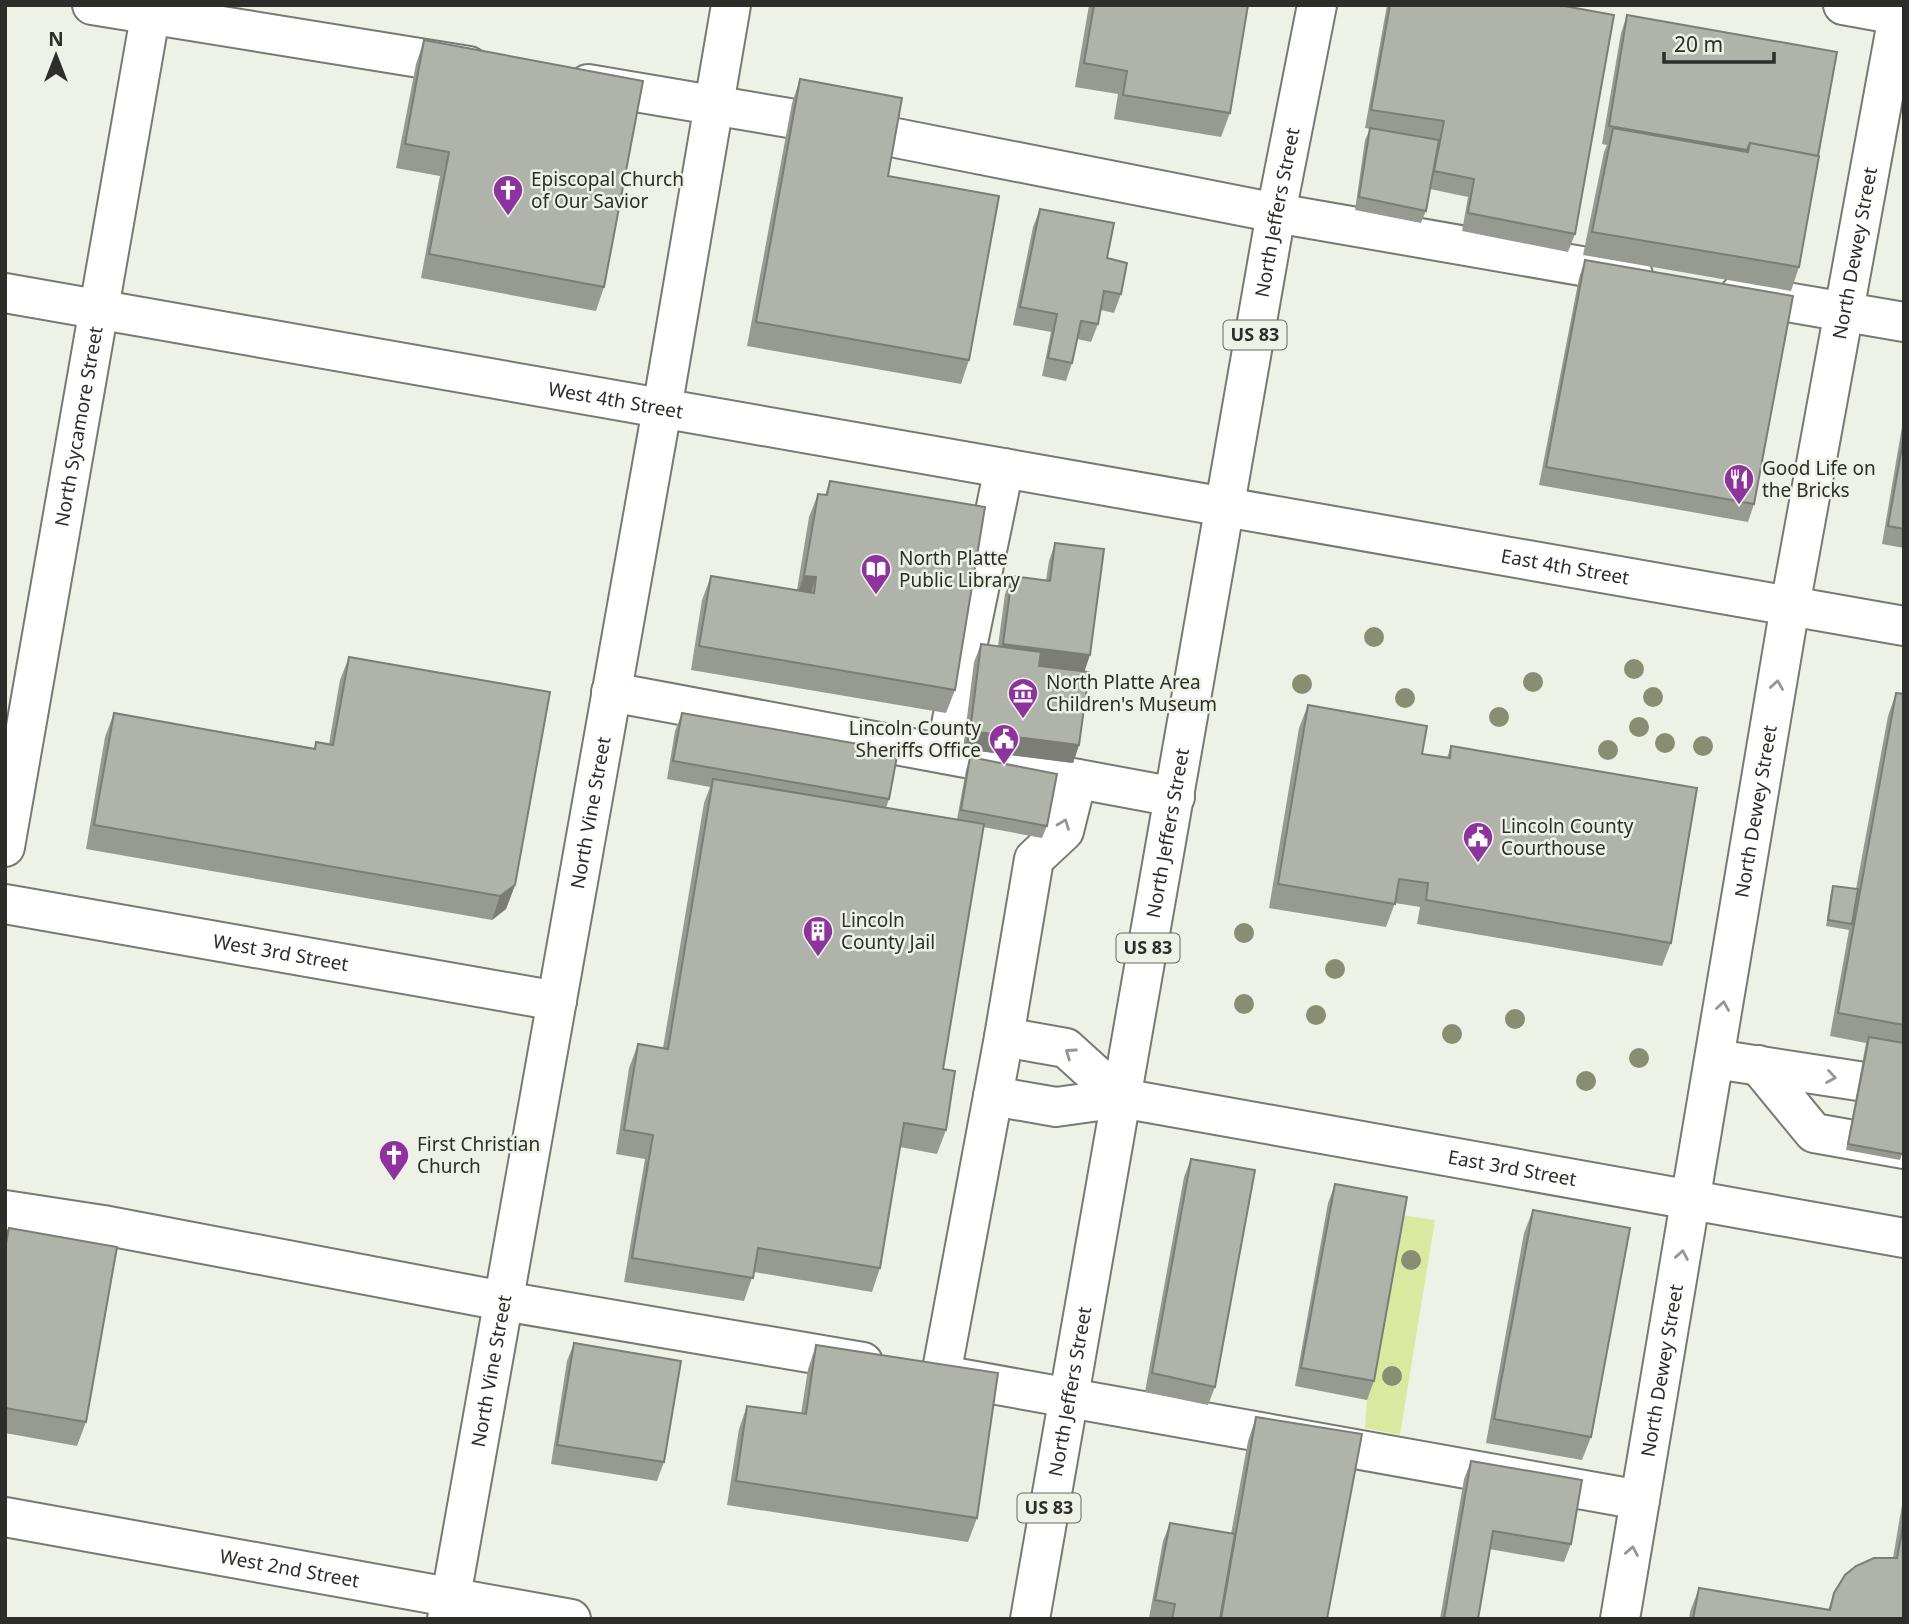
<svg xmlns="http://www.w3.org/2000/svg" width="1909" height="1624" font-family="'Noto Sans',sans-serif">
  <rect width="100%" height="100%" fill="#eef1e6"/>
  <path fill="#dae99f" d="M 1400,1215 L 1435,1220 L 1400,1435 L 1365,1428 L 1367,1399 Z"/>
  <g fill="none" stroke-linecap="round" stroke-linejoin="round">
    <g stroke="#787a71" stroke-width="42">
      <g id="minor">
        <path d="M 92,5 L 469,66"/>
        <path d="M 1843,5 L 1904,16"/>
        <path d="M 588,84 L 789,118"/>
        <path d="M 891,137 L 1276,213 L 1633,275"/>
        <path d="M 1740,294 L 1904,322"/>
        <path d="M 611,692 L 1175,797"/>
        <path d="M 945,754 L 1004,468"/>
        <path id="s1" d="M 5,847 L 152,5"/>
        <path id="s2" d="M 5,904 L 557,1001"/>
        <path d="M 1004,1037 L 1066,1048 L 1121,1098"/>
        <path d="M 1715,1059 L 1904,1088"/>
        <path d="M 1758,1065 L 1814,1133 L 1904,1149"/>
        <path id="s3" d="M 993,1096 L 1056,1107 L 1121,1098 L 1904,1238"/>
        <path d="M 5,1210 L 103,1225 L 503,1301 L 863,1362"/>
        <path d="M 941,1375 L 1004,1037 L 1034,859 L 1064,831 L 1077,779"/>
        <path d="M 947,1376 L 1640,1500"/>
        <path id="s4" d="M 5,1517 L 571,1619"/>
        <path id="s5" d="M 447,1619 L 662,409 L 731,5"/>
        <path id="s6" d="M 1620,1619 L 1790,606 L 1900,5"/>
      </g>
    </g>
    <g stroke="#787a71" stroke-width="42">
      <g id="major">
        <path id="s7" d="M 5,293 L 1904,626"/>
      </g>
    </g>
    <g stroke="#787a71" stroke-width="42">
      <g id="highway">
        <path id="s8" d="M 1030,1619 L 1276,213 L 1317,5"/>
      </g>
    </g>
    <use href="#minor" stroke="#fff" stroke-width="38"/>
    <use href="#major" stroke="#fff" stroke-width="38"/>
    <use href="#highway" stroke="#fff" stroke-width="38"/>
  </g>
  <g fill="#898e73">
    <circle cx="1374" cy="637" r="10"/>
    <circle cx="1634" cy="669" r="10"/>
    <circle cx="1533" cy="682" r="10"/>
    <circle cx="1302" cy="684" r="10"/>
    <circle cx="1653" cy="697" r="10"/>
    <circle cx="1405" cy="698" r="10"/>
    <circle cx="1499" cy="717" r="10"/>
    <circle cx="1639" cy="727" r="10"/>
    <circle cx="1665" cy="743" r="10"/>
    <circle cx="1703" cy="746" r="10"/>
    <circle cx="1608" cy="750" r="10"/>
    <circle cx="1244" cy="933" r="10"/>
    <circle cx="1335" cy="969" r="10"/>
    <circle cx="1244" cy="1004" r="10"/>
    <circle cx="1316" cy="1015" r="10"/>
    <circle cx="1515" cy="1019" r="10"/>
    <circle cx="1452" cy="1034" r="10"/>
    <circle cx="1639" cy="1058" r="10"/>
    <circle cx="1586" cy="1081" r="10"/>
    <circle cx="1411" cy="1260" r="10"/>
    <circle cx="1392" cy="1376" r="10"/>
  </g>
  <path fill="#979a91" d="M 1089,5 L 1248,5 L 1230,113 L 1221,137 L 1114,119 L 1118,94 L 1075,87 Z
    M 1387,5 L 1559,5 L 1575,234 L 1568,252 L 1462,231 L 1468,197 L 1430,189 L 1426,211 L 1421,223 L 1355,210 L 1365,140 L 1370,129 L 1365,128 Z
    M 1627,15 L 1837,52 L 1799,267 L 1791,291 L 1583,255 L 1604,152 L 1607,145 L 1602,144 L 1621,33 Z
    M 424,40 L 604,287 L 596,311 L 421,278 L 440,176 L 396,168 L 416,64 Z
    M 800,79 L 888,176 L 969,360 L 961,384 L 747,346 L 792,103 Z
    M 1040,209 L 1107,258 L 1121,294 L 1114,313 L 1101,310 L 1098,324 L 1091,342 L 1077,339 L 1072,363 L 1066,381 L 1042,376 L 1051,332 L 1013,325 L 1033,227 Z
    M 1585,260 L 1754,504 L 1748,522 L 1539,485 L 1579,278 Z
    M 1904,415 L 1904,548 L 1882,544 Z
    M 830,481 L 955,690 L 946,713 L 691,670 L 702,600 L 711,576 L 797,590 L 809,517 L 818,494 L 825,495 Z
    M 1055,543 L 1084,672 L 1079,745 L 1073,763 L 963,749 L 974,662 L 981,644 L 998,646 L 1005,594 L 1012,576 L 1046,580 L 1049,561 Z
    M 349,657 L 515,885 L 506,909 L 492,920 L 86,849 L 105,737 L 114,713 L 314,748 L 316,742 L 329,744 L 340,680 Z
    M 1896,693 L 1904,694 L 1904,1148 L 1900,1160 L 1846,1150 L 1866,1043 L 1830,1036 L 1849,930 L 1826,926 L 1831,892 L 1833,886 L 1856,889 L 1888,716 Z
    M 1308,705 L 1422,754 L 1447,758 L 1451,746 L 1671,943 L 1662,966 L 1417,924 L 1420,907 L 1395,903 L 1386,927 L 1269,908 L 1299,728 Z
    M 682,713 L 889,799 L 886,808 L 957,819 L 966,770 L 970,757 L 1047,826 L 1042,838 L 983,827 L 943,1069 L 946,1130 L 937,1154 L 900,1147 L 880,1268 L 872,1292 L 754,1272 L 744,1301 L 624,1282 L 645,1159 L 616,1154 L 629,1068 L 638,1044 L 663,1048 L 704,803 L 710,787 L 667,779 L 675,731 Z
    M 1191,1159 L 1215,1387 L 1208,1405 L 1145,1392 L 1184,1177 Z
    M 1335,1184 L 1374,1381 L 1367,1400 L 1295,1386 L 1328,1203 Z
    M 1533,1210 L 1591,1437 L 1582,1460 L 1486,1443 L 1524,1233 Z
    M 9,1228 L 86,1422 L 77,1446 L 5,1433 L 5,1238 Z
    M 574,1343 L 664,1462 L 657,1481 L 551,1464 L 567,1361 Z
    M 816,1345 L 977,1518 L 968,1542 L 727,1505 L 739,1429 L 747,1406 L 801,1414 L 808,1369 Z
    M 1256,1417 L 1327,1619 L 1149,1618 L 1163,1541 L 1170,1523 L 1231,1534 L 1248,1441 Z
    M 1471,1461 L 1571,1544 L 1564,1562 L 1489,1549 L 1478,1619 L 1440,1619 L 1464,1479 Z
    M 1904,1493 L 1904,1619 L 1689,1619 L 1690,1612 L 1699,1588 L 1828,1610 L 1834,1593 L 1893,1558 Z"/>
  <path fill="#7b7d76" d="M 804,576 L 816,577 L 808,601 L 795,599 Z
    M 1003,644 L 1090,655 L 1084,673 L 996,662 Z
    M 970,731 L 1079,745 L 1073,763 L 963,749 Z
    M 515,885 L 506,909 L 492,920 L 500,896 Z"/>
  <path fill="#b0b3a9" stroke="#7b7d76" stroke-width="2" d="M 1094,5 L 1248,5 L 1230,113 L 1123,95 L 1127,71 L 1084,63 Z
    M 1390,5 L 1559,5 L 1614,15 L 1575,234 L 1468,213 L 1474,179 L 1434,171 L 1444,121 L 1371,110 Z
    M 1627,15 L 1837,52 L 1818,156 L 1750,143 L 1747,150 L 1609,126 Z
    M 424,40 L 643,81 L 604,287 L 429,254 L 449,152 L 405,144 Z
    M 800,79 L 902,98 L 888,176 L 999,196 L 969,360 L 756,322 Z
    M 1370,128 L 1439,140 L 1426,211 L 1359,197 Z
    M 1613,128 L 1748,152 L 1750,143 L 1819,156 L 1799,267 L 1592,232 Z
    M 1040,209 L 1114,223 L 1107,258 L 1127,263 L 1121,294 L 1104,291 L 1098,324 L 1081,321 L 1072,363 L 1048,358 L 1057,314 L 1020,307 Z
    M 1585,260 L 1793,296 L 1754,504 L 1546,467 Z
    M 1904,435 L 1904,529 L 1888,526 Z
    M 830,481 L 985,507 L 955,690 L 699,646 L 711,576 L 814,593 L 816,577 L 804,576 L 818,494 L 827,495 Z
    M 1055,543 L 1104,549 L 1090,655 L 1003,644 L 1012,576 L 1050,581 Z
    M 981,644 L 1041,652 L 1039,666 L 1089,672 L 1079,745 L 970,731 Z
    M 349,657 L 550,692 L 515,885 L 500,896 L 94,825 L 114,713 L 315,749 L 316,742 L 333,745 Z
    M 1896,693 L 1904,694 L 1904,1025 L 1838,1013 Z
    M 1308,705 L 1427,726 L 1422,754 L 1450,758 L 1451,746 L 1697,788 L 1671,943 L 1426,900 L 1428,883 L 1399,879 L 1395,904 L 1278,884 Z
    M 682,713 L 898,751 L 889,799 L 673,761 Z
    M 970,757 L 1057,774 L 1047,826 L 961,810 Z
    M 713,779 L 984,824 L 943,1069 L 955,1071 L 946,1130 L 904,1123 L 880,1268 L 758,1248 L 753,1278 L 632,1258 L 653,1135 L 624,1130 L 638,1044 L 668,1049 Z
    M 1833,886 L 1858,889 L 1852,924 L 1828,920 Z
    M 1869,1037 L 1904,1043 L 1904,1148 L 1903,1154 L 1848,1144 Z
    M 1191,1159 L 1255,1170 L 1215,1387 L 1152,1373 Z
    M 1335,1184 L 1407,1197 L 1374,1381 L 1301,1368 Z
    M 1533,1210 L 1630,1228 L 1591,1437 L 1494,1419 Z
    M 9,1228 L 117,1247 L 86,1422 L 5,1408 L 5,1248 Z
    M 574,1343 L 681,1361 L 664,1462 L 557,1445 Z
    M 816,1345 L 998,1373 L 977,1518 L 736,1481 L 747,1406 L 806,1414 Z
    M 1256,1417 L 1362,1434 L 1327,1619 L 1221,1619 Z
    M 1471,1461 L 1582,1480 L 1571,1544 L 1493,1531 L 1478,1619 L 1444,1619 Z
    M 1904,1521 L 1904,1619 L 1693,1619 L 1699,1588 L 1830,1610 L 1834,1593 L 1845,1575 L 1856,1566 L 1874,1558 L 1897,1558 Z
    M 1170,1523 L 1235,1534 L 1220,1619 L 1172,1619 L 1175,1604 L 1155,1600 Z"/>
  <defs><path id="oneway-chevron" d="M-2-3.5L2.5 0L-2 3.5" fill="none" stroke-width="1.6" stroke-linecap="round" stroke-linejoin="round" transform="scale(1.75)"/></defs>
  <g stroke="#969694">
    <use href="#oneway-chevron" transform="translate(1777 685) rotate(-81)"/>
    <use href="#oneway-chevron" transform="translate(1064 824) rotate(-69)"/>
    <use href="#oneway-chevron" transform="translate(1723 1006) rotate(-81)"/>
    <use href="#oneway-chevron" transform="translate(1070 1053) rotate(-145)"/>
    <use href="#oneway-chevron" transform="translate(1831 1077) rotate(9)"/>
    <use href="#oneway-chevron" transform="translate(1682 1255) rotate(-80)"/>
    <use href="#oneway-chevron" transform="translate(1632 1551) rotate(-80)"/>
  </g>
  <defs>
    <g id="church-pin" transform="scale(1.575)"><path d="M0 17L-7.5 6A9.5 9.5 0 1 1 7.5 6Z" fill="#8e329d" stroke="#eef1e6"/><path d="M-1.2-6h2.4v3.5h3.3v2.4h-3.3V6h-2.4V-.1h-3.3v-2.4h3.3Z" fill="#fff"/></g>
    <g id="restaurant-pin" transform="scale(1.575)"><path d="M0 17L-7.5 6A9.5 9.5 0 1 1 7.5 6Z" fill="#8e329d" stroke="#eef1e6"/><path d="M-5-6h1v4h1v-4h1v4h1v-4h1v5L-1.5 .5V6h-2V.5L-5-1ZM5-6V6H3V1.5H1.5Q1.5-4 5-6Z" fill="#fff"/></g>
    <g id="library-pin" transform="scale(1.575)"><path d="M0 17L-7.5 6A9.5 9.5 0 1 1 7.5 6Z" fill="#8e329d" stroke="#eef1e6"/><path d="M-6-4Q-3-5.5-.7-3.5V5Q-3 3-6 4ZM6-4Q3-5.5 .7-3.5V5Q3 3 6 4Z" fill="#fff"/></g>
    <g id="museum-pin" transform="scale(1.575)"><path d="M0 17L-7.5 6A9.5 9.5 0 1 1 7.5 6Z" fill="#8e329d" stroke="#eef1e6"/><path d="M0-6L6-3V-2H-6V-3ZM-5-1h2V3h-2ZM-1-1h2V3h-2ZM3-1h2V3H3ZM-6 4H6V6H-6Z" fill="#fff"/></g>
    <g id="civic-pin" transform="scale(1.575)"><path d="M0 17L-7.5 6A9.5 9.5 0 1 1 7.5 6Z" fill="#8e329d" stroke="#eef1e6"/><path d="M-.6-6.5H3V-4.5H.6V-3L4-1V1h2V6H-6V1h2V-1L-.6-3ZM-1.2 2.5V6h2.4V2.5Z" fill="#fff"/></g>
    <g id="building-pin" transform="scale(1.575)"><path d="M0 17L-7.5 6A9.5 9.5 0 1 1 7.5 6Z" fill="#8e329d" stroke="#eef1e6"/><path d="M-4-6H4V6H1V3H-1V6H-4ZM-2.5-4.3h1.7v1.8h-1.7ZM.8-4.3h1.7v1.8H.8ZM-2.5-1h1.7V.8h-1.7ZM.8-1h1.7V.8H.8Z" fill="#fff"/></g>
  </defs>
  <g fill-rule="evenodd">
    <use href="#church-pin" x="508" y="190"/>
    <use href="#restaurant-pin" x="1739" y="479"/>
    <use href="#library-pin" x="876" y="569"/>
    <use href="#museum-pin" x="1023" y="693"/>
    <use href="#civic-pin" x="1004" y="739"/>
    <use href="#civic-pin" x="1478" y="837"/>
    <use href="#building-pin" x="818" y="931"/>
    <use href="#church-pin" x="394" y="1155"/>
  </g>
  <g text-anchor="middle" stroke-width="5" stroke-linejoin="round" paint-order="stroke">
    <g fill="#eef1e6" stroke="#676862" stroke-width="2">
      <rect x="1223.5" y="320.5" width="63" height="29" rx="5"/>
      <rect x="1116.5" y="933.5" width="63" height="29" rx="5"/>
      <rect x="1017.5" y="1493.5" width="63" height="29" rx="5"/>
    </g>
    <g font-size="18" font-weight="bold" fill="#2d2e2a">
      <text x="1255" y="341">US 83</text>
      <text x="1148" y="954">US 83</text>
      <text x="1049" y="1514">US 83</text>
    </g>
    <g font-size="19" fill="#2d2e2a" stroke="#eef1e6" text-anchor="start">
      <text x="531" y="186">Episcopal Church<tspan x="531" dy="22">of Our Savior</tspan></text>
      <text x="1762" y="475">Good Life on<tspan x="1762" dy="22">the Bricks</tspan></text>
      <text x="899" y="565">North Platte<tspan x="899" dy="22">Public Library</tspan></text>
      <text x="1046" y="689">North Platte Area<tspan x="1046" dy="22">Children's Museum</tspan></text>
      <text x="981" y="735" text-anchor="end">Lincoln County<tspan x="981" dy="22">Sheriffs Office</tspan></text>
      <text x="1501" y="833">Lincoln County<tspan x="1501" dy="22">Courthouse</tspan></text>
      <text x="841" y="927">Lincoln<tspan x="841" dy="22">County Jail</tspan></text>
      <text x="417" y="1151">First Christian<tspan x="417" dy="22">Church</tspan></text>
    </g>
    <g font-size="19" fill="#2d2e2a" stroke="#eef1e6">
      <text dy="7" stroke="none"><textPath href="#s8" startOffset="1428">North Jeffers Street</textPath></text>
      <text dy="7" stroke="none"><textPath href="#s6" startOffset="1386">North Dewey Street</textPath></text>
      <text dy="7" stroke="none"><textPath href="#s7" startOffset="620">West 4th Street</textPath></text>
      <text dy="7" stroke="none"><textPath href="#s1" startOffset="427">North Sycamore Street</textPath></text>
      <text dy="7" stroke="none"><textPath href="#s7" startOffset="1584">East 4th Street</textPath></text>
      <text dy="7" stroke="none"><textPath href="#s6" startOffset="819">North Dewey Street</textPath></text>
      <text dy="7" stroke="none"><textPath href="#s5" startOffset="819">North Vine Street</textPath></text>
      <text dy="7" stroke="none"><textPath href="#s8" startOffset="798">North Jeffers Street</textPath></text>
      <text dy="7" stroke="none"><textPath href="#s2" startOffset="280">West 3rd Street</textPath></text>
      <text dy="7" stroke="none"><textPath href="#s3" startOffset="527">East 3rd Street</textPath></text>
      <text dy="7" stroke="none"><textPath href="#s5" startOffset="252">North Vine Street</textPath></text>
      <text dy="7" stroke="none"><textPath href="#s6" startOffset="252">North Dewey Street</textPath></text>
      <text dy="7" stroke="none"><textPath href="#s8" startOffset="231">North Jeffers Street</textPath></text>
      <text dy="7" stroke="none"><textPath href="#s4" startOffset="289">West 2nd Street</textPath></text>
    </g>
  </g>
  <rect width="1909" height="1624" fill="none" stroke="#2d2e2a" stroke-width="14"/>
  <g transform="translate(56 56)" stroke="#eef1e6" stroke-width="5" paint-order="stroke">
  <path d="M0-5L12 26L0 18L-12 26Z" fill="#2d2e2a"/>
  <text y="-10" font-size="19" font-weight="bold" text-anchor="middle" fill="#2d2e2a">N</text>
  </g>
  <path d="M1664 52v10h110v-10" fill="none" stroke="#2d2e2a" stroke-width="3.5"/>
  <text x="1674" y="52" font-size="21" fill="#2d2e2a" stroke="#eef1e6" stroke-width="5" paint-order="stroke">20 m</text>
</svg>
